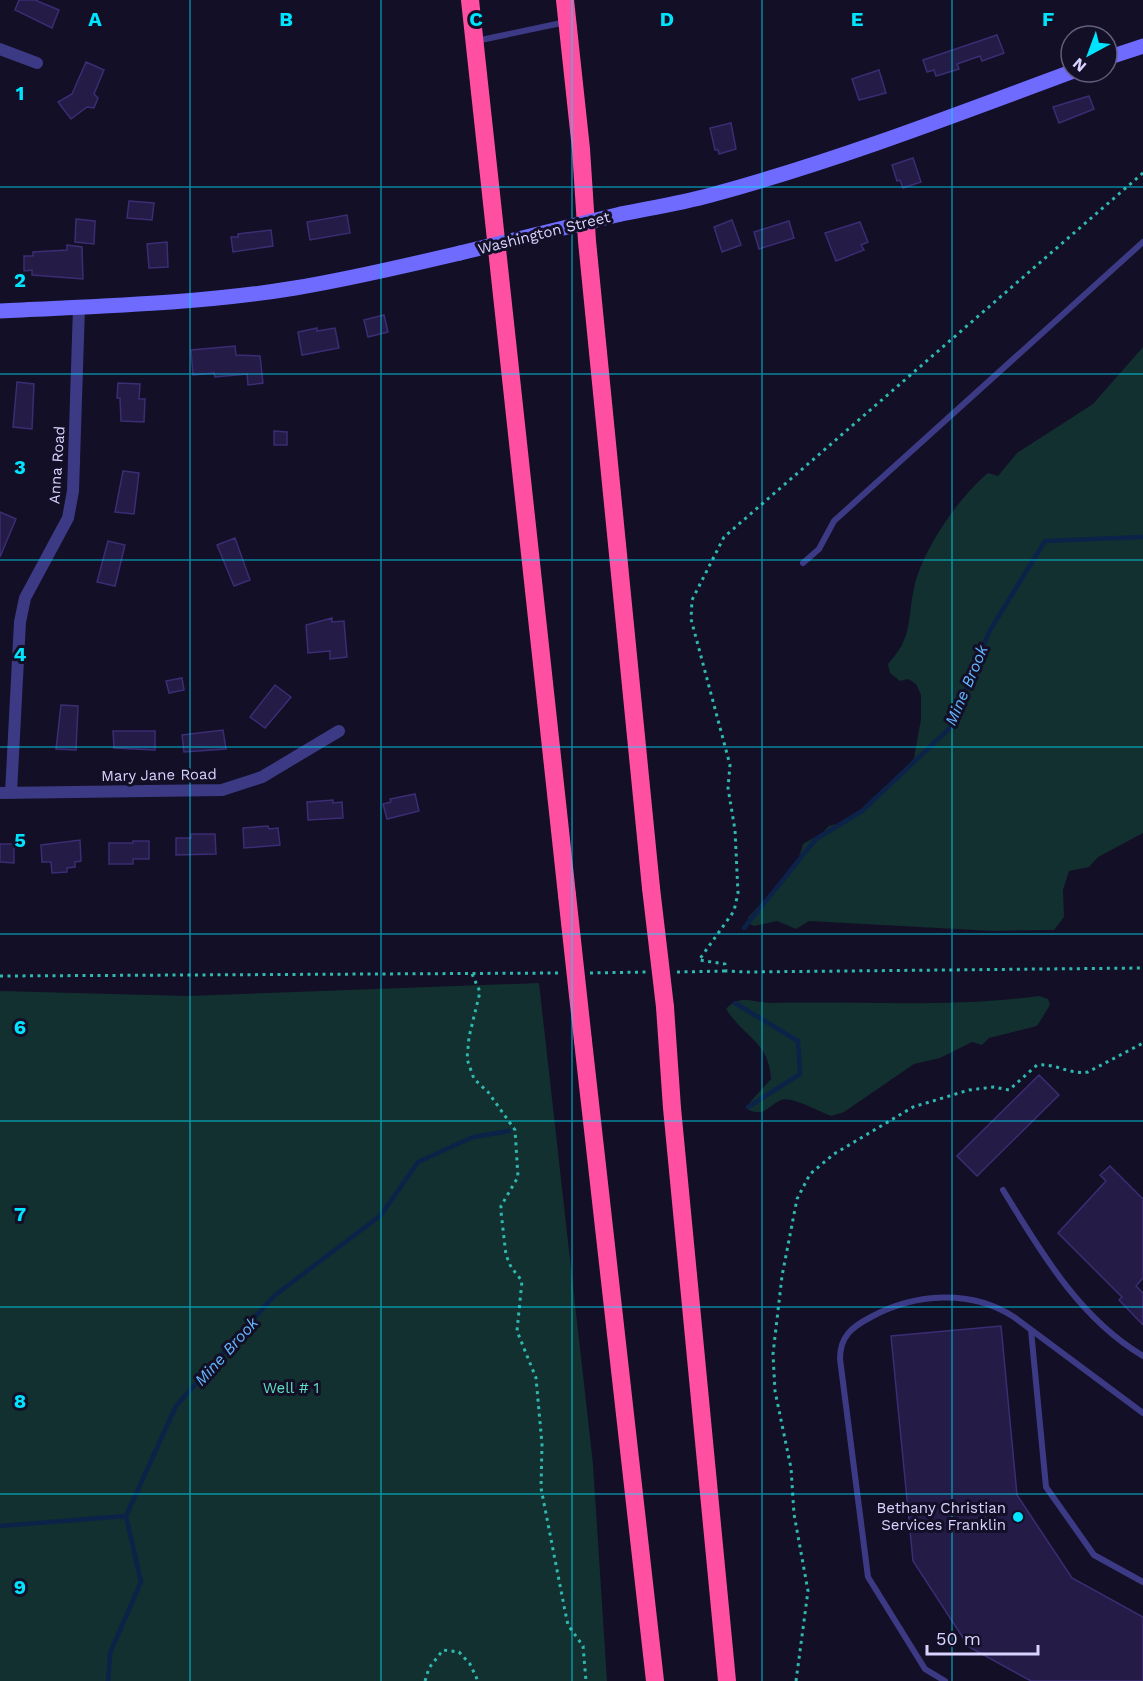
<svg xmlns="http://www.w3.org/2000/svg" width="1143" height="1681" font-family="'Work Sans',sans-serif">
  <rect width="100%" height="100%" fill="#130f26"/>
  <path fill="#12302f" d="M 1143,347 L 1143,833 L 1098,857 L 1089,867 L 1069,871 L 1063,890 L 1064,917 L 1054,930 L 993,931 L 809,921 L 796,929 L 777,921 L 754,926 L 750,924 L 748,918 C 768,893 796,876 803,844 L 822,833 L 829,826 L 850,820 L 888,788 L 914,758 L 921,719 L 921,695 L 916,684 L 908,679 L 900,681 L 890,673 L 888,664 C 913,637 907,621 914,588 C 922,550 959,497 988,473 L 998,476 L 1017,453 L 1093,404 Z
    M 539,983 L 593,1464 L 607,1681 L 0,1681 L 0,991 L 188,996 Z
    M 1039,996 L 1048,999 L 1050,1005 L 1037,1026 L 989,1038 L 982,1045 L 972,1042 L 940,1058 L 914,1064 L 844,1112 L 831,1116 C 820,1112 791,1096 781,1100 C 768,1106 764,1118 747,1109 L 751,1101 L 771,1079 C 769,1042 744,1037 726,1009 C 739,993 755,1003 772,1003 C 860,1001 952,1008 1039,996 Z"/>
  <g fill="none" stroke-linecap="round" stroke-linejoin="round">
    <path stroke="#0c2248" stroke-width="4.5" d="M 744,928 L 816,839 L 862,811 L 951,727 L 989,632 L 1045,541 L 1143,537
      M 735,1003 L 798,1041 L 800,1074 L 748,1107
      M 0,1526 L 126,1516
      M 108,1681 L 110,1653 L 141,1582 L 126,1516 L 176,1406 L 274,1296 L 381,1215 L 418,1162 L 473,1137 L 509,1131"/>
  </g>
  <path fill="#241b47" stroke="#3b2d73" stroke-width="1.5" d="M 19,0 L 35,0 L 59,10 L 52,28 L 15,10 Z
    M 997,35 L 1004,53 L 982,61 L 980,56 L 957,64 L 959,69 L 936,76 L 934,70 L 927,72 L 923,60 Z
    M 86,62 L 104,70 L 94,94 L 98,98 L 94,108 L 87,107 L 71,119 L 58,102 L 72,94 Z
    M 879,70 L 886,93 L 859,100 L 852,79 Z
    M 1089,96 L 1094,109 L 1059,123 L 1053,107 Z
    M 731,123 L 736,149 L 719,154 L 718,150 L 715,150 L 710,128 Z
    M 913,158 L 921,182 L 903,188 L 900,180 L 897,181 L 892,165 Z
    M 129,201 L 154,203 L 152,220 L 127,218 Z
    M 347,215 L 350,233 L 310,240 L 307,222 Z
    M 76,219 L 95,221 L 94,244 L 75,242 Z
    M 732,220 L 741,245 L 722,252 L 714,227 Z
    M 789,221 L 794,238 L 759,249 L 754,232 Z
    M 860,222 L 868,242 L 861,245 L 864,250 L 836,261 L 825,233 Z
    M 271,230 L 273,246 L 233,252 L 231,237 L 238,237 L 238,234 Z
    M 167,242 L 168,267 L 149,268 L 147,244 Z
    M 67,245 L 82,247 L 83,279 L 32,275 L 32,270 L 24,271 L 24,256 L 33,256 L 33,252 L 67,250 Z
    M 384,315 L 388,332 L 368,337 L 364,320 Z
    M 317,328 L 317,331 L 335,328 L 339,348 L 302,355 L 298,332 Z
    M 235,346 L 236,355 L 260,356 L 263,383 L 248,385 L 247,374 L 215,377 L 214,373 L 193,375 L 191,350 Z
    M 17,382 L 34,384 L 32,429 L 13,427 Z
    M 118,383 L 140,384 L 139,399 L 145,399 L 144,422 L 121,421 L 120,398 L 117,398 Z
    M 274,431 L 287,432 L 287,445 L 274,445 Z
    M 123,471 L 139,473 L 134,514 L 115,512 Z
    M 0,512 L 16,519 L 0,557 Z
    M 235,538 L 250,580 L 234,586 L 217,545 Z
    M 108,541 L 125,545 L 115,586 L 97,582 Z
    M 332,618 L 332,622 L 344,621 L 347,657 L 330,659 L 330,651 L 308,653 L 306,625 Z
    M 182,678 L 184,690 L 169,693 L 166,681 Z
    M 275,685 L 291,697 L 265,728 L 250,717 Z
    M 61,705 L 78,706 L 76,750 L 56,749 Z
    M 223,730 L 226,749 L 184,752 L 182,735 Z
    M 113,731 L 155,731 L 155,750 L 114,748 Z
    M 415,794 L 419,811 L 387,819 L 383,804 L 391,802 L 390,799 Z
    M 333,800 L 333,803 L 342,802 L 343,818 L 308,820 L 307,802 Z
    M 268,826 L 269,829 L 278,828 L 280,845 L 244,848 L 243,828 Z
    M 191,834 L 215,834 L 216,854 L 176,855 L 176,838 L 191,838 Z
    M 80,840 L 81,861 L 75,862 L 75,867 L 67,868 L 67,872 L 52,873 L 51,862 L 42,862 L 41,845 Z
    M 133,841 L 149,841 L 149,859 L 133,859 L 133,864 L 109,864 L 109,843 L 133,843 Z
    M 0,844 L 14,844 L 14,863 L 0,862 Z
    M 1039,1075 L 1059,1095 L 977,1176 L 957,1156 Z
    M 1110,1166 L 1143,1199 L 1143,1278 L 1136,1286 L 1143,1293 L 1143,1325 L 1119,1300 L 1122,1297 L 1058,1233 L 1106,1181 L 1100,1175 Z
    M 1001,1326 L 1017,1495 L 1072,1578 L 1143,1617 L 1143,1681 L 1031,1681 L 969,1647 L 913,1561 L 891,1336 Z"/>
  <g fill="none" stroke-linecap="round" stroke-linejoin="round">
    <path stroke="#2fb8b0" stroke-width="3" stroke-dasharray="3 4.5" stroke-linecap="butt" d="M 1143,173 L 724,537 L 692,600 L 691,619 L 730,765 L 728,788 L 735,830 L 738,893 L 734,911 L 699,960 L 725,964 L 726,971 L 746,972 L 1143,968
      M 677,972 L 726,971
      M 590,973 L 646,972
      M 472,974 L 480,992 L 469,1037 L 467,1059 L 474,1079 L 488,1092 L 515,1130 L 518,1177 L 501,1206 L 501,1212 L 506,1255 L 511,1267 L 522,1281 L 517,1331 L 536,1378 L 542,1444 L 541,1488 L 565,1611 L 568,1625 L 583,1646 L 586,1681
      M 0,976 L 559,973
      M 425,1681 L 429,1668 L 443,1650 L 459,1652 L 470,1664 L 478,1681
      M 796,1681 L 808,1591 L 794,1514 L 791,1468 L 775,1391 L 773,1354 L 782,1276 L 797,1199 L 810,1174 L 834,1154 L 913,1107 L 969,1090 L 994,1087 L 1009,1090 L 1037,1065 C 1055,1063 1070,1075 1088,1072 L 1143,1043"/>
    <path stroke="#3d3a85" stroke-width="6" d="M 476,41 L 566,22
      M 803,563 L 819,549 L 834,521 L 1143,242
      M 1003,1190 C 1041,1252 1079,1318 1143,1356
      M 1031,1330 L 1046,1487 L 1094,1555 L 1143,1582
      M 945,1681 L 925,1669 L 868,1577 L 840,1359 C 840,1336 852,1327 871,1317 C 915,1293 971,1289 1014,1317 L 1143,1413"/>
    <path stroke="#3d3a85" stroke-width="12" d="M 0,49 L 37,63
      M 0,793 L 222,790 L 262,777 L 339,731
      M 11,793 L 20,622 L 25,598 L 68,518 L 73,491 L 79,307"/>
    <path stroke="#6f6bff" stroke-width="15" d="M 1107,58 L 1143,46
      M 621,214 C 651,208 682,203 711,195 C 833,162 953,116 1071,72
      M 0,311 C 98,306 198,304 295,288 C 350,279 405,266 460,253"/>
    <path stroke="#ff4fa3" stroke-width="18" d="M 470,0 L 567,895
      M 565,0 L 581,149 L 587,241 L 651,888
      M 665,1007 L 672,1108 L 727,1681
      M 583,1041 L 655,1681"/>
    <path stroke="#6f6bff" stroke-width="15" d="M 460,253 L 621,214"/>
    <path stroke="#ff4fa3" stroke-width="18" d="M 651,888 L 665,1007
      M 567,895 L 583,1041"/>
  </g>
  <path fill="none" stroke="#00e5ff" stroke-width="1.5" stroke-opacity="0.55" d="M 190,0 L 190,1681M 381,0 L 381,1681M 572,0 L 572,1681M 762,0 L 762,1681M 952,0 L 952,1681M 0,187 L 1143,187M 0,374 L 1143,374M 0,560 L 1143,560M 0,747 L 1143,747M 0,934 L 1143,934M 0,1121 L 1143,1121M 0,1307 L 1143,1307M 0,1494 L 1143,1494"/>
  <circle fill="#00e5ff" stroke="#130f26" stroke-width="2" cx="1018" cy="1517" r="6"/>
  <g text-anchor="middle" stroke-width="6" stroke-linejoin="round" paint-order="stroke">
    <g font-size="15" fill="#d9d4ff" stroke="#130f26">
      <text transform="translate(544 233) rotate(-14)" y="5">Washington Street</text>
      <text transform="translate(57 465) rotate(-86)" y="5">Anna Road</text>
      <text transform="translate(159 775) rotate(-1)" y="5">Mary Jane Road</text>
    </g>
    <g font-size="15" fill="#5fe0c0" stroke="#130f26">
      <text x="291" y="1393">Well # 1</text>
    </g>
    <g font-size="15" fill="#d9d4ff" stroke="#130f26" text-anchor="end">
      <text x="1006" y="1513">Bethany Christian<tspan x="1006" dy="17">Services Franklin</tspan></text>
    </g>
    <g font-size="16" font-style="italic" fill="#62b6ff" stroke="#130f26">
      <text transform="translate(966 685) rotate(-67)" y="6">Mine Brook</text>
      <text transform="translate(226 1351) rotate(-48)" y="6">Mine Brook</text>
    </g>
  </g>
  <g font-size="20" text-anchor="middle" font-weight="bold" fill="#00e5ff" stroke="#130f26" stroke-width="6" stroke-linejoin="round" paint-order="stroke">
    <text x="95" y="26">A</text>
    <text x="286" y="26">B</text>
    <text x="476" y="26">C</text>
    <text x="667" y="26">D</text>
    <text x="857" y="26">E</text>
    <text x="1048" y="26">F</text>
    <text x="20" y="100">1</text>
    <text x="20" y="287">2</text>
    <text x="20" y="474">3</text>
    <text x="20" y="661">4</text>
    <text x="20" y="847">5</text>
    <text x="20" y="1034">6</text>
    <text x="20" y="1221">7</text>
    <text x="20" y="1408">8</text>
    <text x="20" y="1594">9</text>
  </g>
  <g transform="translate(1089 54) rotate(221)"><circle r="28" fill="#130f26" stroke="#625e7d" stroke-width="1.5"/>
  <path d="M0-4.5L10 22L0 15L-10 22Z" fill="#00e5ff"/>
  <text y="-9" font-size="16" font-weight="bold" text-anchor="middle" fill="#d9d4ff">N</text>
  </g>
  <path d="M927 1645v9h111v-9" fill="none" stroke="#d9d4ff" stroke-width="3"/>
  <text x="936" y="1645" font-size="18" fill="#d9d4ff" stroke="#130f26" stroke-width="4.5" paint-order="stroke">50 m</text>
</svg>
